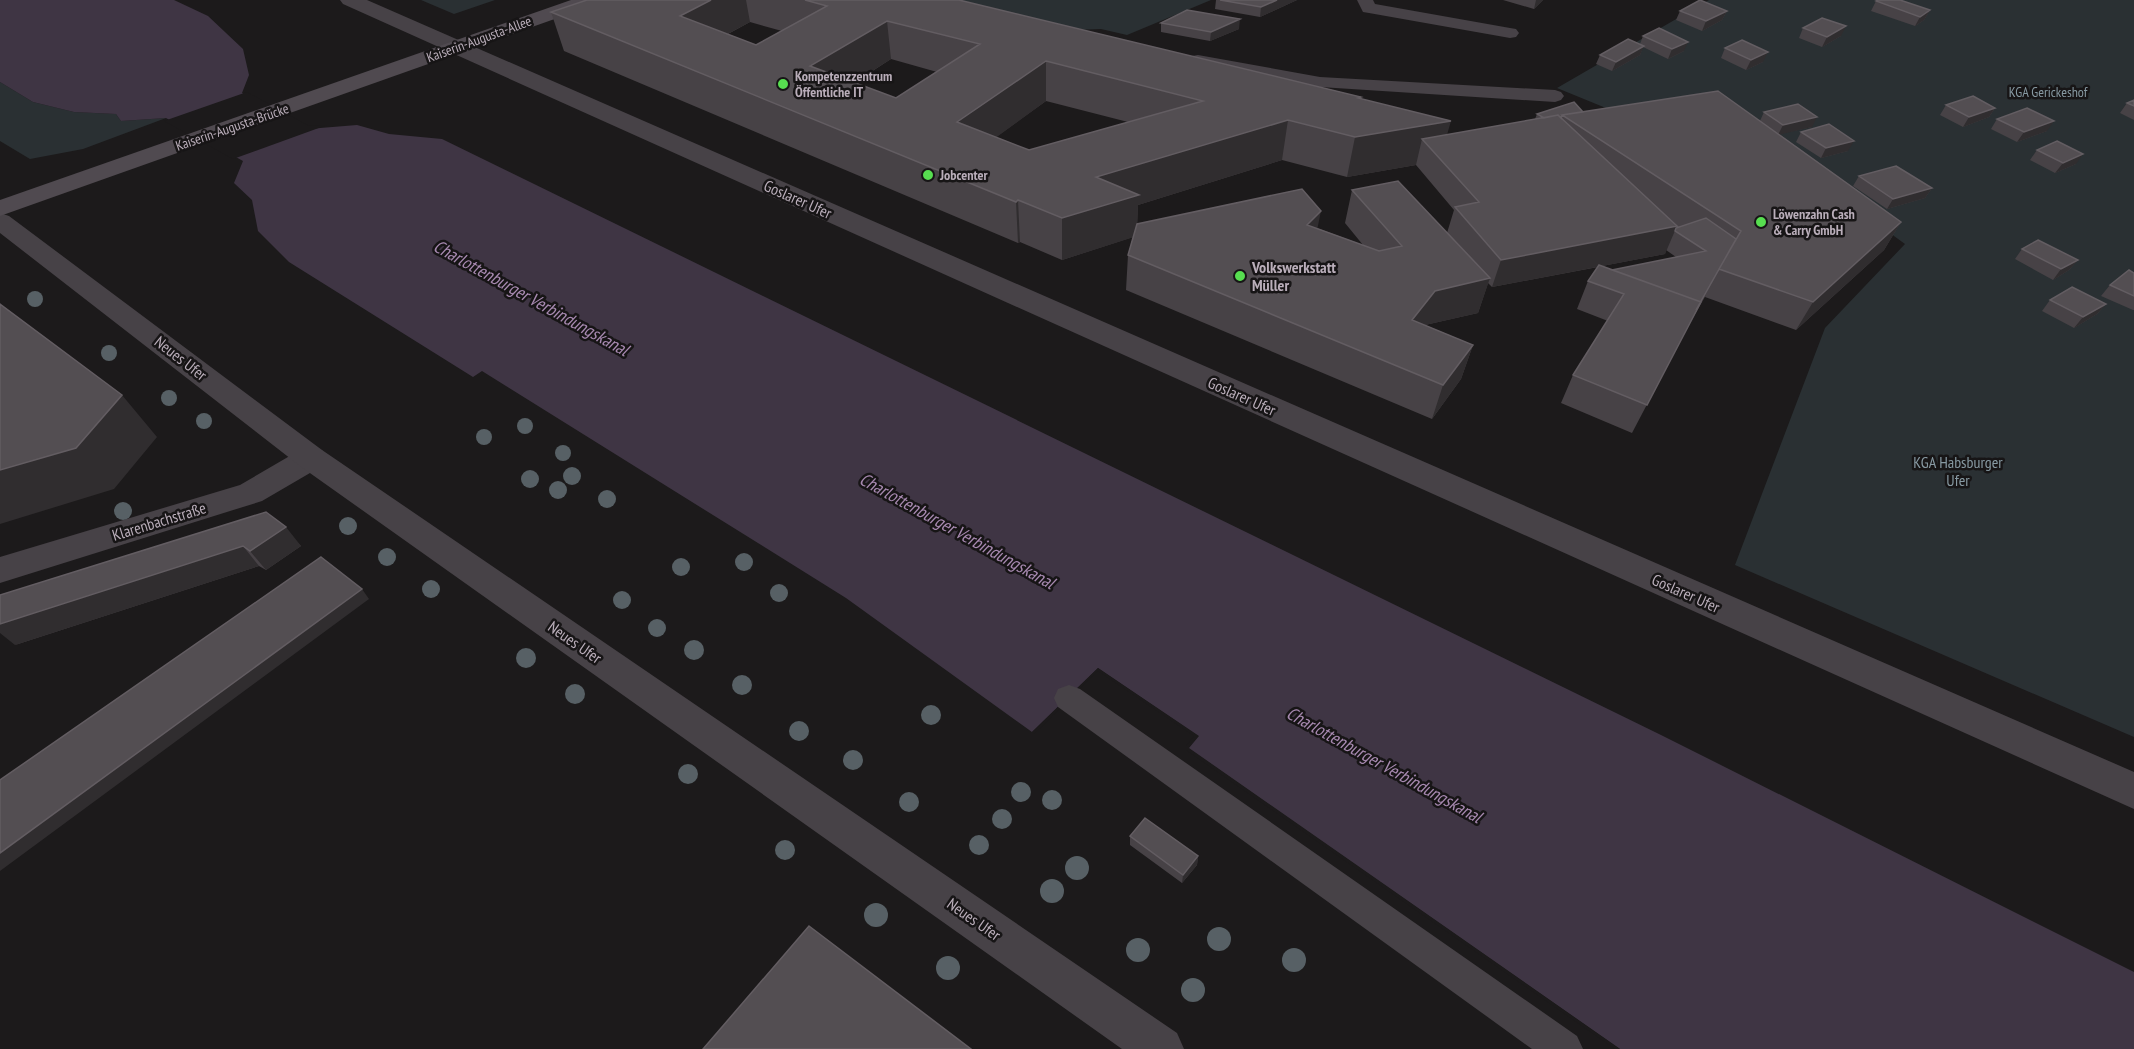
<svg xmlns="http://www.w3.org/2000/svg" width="2134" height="1049" font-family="'PT Sans Narrow',sans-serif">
  <rect width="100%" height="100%" fill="#1c1a1b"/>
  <path fill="#2a3033" d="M 421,0 L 495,0 L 454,14 Z
    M 946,0 L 1211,0 L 1127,35 L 1101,29 L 1072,30 Z
    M 1709,0 L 2134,0 L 2134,737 L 1735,565 L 1825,328 L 1905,244 L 1722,111 L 1645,124 L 1557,88 Z
    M 0,82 L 33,102 L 74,112 L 116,114 L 121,121 L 166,118 L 83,149 L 30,159 L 0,141 Z"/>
  <path fill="#3f3544" d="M 0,0 L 174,0 L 208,16 L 243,49 L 249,75 L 242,93 L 308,129 L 357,125 L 389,134 L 442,139 L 1661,735 L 2134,972 L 2134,1049 L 1620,1049 L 1188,748 L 1198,736 L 1098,668 L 1032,732 L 846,598 L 482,371 L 473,377 L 289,262 L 258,231 L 252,200 L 234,183 L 243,161 L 166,118 L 121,121 L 116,114 L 74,112 L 33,102 L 0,82 Z"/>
  <path fill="#1c1a1b" d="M 247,92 L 309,126 L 327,125 L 233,159 L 164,121 Z
    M 1098,668 L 1199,736 L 1189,748 L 1620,1049 L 1615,1049 L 1186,750 L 1186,746 L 1194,736 L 1098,671 L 1034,734 L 1032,732 Z"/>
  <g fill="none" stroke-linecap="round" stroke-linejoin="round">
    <path fill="#474247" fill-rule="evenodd" d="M 1357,0 L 1373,0 L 1375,4 L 1510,28 L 1516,29 L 1519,33 L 1516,37 L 1510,38 L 1369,13 L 1363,12 Z
      M 1198,55 L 1320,77 L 1555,90 L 1561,92 L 1564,96 L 1561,100 L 1555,102 L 1320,87 L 1192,64 L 1189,60 L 1192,56 Z
      M 1069,685 L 1080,689 L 1577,1036 L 1583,1049 L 1532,1049 L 1058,707 L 1054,698 L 1058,689 Z"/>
    <path fill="#474247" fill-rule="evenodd" d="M 340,0 L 367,0 L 2134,772 L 2134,809 L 343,4 Z
      M 311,447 L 322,450 L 327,458 L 322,466 L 262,501 L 0,583 L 0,557 L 240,485 L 300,450 Z"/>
    <path fill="#474247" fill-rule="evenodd" d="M 0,213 L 9,216 L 322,450 L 1177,1033 L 1184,1049 L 1122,1049 L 300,466 L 0,233 Z"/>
    <path fill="#504a50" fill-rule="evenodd" d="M 571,0 L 600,0 L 597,4 L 0,216 L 0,200 Z"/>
  </g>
  <g fill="#576065">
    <circle cx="35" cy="299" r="8"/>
    <circle cx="109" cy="353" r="8"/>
    <circle cx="169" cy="398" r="8"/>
    <circle cx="204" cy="421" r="8"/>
    <circle cx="525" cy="426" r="8"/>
    <circle cx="484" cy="437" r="8"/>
    <circle cx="563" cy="453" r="8"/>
    <circle cx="572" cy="476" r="9"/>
    <circle cx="530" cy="479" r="9"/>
    <circle cx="558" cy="490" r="9"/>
    <circle cx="607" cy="499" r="9"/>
    <circle cx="123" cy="511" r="9"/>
    <circle cx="348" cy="526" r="9"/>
    <circle cx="387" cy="557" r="9"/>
    <circle cx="744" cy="562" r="9"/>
    <circle cx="681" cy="567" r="9"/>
    <circle cx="431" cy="589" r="9"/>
    <circle cx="779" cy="593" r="9"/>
    <circle cx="622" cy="600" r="9"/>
    <circle cx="657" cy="628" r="9"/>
    <circle cx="694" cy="650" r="10"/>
    <circle cx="526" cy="658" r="10"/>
    <circle cx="742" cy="685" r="10"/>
    <circle cx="575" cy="694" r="10"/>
    <circle cx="931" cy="715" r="10"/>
    <circle cx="799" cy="731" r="10"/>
    <circle cx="853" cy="760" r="10"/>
    <circle cx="688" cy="774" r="10"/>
    <circle cx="1021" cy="792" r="10"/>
    <circle cx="1052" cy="800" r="10"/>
    <circle cx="909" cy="802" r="10"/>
    <circle cx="1002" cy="819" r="10"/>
    <circle cx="979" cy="845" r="10"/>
    <circle cx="785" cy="850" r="10"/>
    <circle cx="1077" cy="868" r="12"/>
    <circle cx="1052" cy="891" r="12"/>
    <circle cx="876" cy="915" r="12"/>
    <circle cx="1219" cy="939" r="12"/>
    <circle cx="1138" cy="950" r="12"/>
    <circle cx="1294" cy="960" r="12"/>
    <circle cx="948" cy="968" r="12"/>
    <circle cx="1193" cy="990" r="12"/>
  </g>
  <path fill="#474246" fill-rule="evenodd" d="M 587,0 L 959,0 L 1361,97 L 1361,99 L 1447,135 L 1535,119 L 1537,114 L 1583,112 L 1760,121 L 1764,112 L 1812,127 L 1779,134 L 1901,222 L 1884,250 L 1796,330 L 1705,297 L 1706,295 L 1686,330 L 1632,433 L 1561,403 L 1573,375 L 1608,321 L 1577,309 L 1588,281 L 1598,267 L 1492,287 L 1488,283 L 1478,313 L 1425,325 L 1473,345 L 1461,379 L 1432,419 L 1126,290 L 1128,255 L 1133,237 L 1062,260 L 1020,242 L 1018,243 L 564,51 L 551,12 ZM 750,22 L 782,31 L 756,45 L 728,34 ZM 891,59 L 937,72 L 896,98 L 854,83 ZM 1046,101 L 1128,122 L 1029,150 L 996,137 ZM 1282,160 L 1347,177 L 1416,165 L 1454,210 L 1447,233 L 1352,190 L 1345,223 L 1363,245 L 1317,228 L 1137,224 L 1138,205 ZM 1666,250 L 1676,257 L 1612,270 L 1602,266 L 1665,254 Z
    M 1216,0 L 1297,0 L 1260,17 L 1215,9 Z
    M 1503,0 L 1543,0 L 1534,9 Z
    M 1876,1 L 1930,10 L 1924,20 L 1915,26 L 1871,11 Z
    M 1680,11 L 1727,11 L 1722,20 L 1702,31 L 1676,20 Z
    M 1161,23 L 1239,29 L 1210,41 L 1161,32 Z
    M 1803,28 L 1841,36 L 1822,47 L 1799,38 Z
    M 1643,36 L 1684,51 L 1668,59 L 1643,47 L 1640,55 L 1612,71 L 1596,64 L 1600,55 L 1640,44 Z
    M 1725,48 L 1763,62 L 1746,70 L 1721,58 Z
    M 2134,100 L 2134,120 L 2120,113 L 2127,103 Z
    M 1946,105 L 1995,108 L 1989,117 L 1963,127 L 1940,115 Z
    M 1997,119 L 2047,131 L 2017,142 L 1991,129 Z
    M 1801,132 L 1848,151 L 1821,158 L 1796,142 Z
    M 2037,150 L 2076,164 L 2055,173 L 2030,160 Z
    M 1859,176 L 1932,188 L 1925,198 L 1887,209 L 1853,186 Z
    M 2022,249 L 2078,260 L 2069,270 L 2053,280 L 2015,259 Z
    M 2134,273 L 2134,310 L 2133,310 L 2101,296 L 2110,285 Z
    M 2050,300 L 2106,304 L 2097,314 L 2074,328 L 2042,311 Z
    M 266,512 L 301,546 L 266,570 L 259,566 L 15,645 Z
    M 1130,836 L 1198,856 L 1197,865 L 1182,883 L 1130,845 Z"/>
  <path fill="#302d2f" d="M 711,0 L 746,0 L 750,22 L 690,54 L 680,16 Z
    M 1277,0 L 1297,0 L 1260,17 L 1261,7 Z
    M 1536,0 L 1543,0 L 1534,9 Z
    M 1930,10 L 1924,20 L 1915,26 L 1920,17 Z
    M 1727,11 L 1722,20 L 1702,31 L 1706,21 Z
    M 1240,19 L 1239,29 L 1210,41 L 1211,32 Z
    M 887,21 L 891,59 L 817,106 L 810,66 Z
    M 1846,26 L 1841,36 L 1822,47 L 1827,37 Z
    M 1688,42 L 1684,51 L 1668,59 L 1672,49 Z
    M 1644,46 L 1640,55 L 1612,71 L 1616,62 Z
    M 1768,52 L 1763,62 L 1746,70 L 1751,60 Z
    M 1046,61 L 1046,101 L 961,163 L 957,122 Z
    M 1995,108 L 1989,117 L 1963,127 L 1969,117 Z
    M 1817,117 L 1812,127 L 1778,135 L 1783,125 Z
    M 1288,120 L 1282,160 L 1138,205 L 1137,236 L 1062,260 L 1062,218 L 1096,177 Z
    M 1451,121 L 1440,159 L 1422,139 L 1416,165 L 1347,177 L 1355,137 Z
    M 2054,121 L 2047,131 L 2017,142 L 2024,132 Z
    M 1854,141 L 1848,151 L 1821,158 L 1826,148 Z
    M 2083,154 L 2076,164 L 2055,173 L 2063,163 Z
    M 1932,188 L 1925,198 L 1887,209 L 1893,199 Z
    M 1018,200 L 1020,242 L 1018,243 L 1016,202 Z
    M 1321,211 L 1314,245 L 1307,225 Z
    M 1901,222 L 1884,250 L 1796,330 L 1813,302 Z
    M 1677,226 L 1665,254 L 1492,287 L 1501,260 Z
    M 2078,260 L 2069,270 L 2053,280 L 2061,269 Z
    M 1490,278 L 1478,313 L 1425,325 L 1402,354 L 1412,320 L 1435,291 Z
    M 2106,304 L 2097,314 L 2074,328 L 2083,317 Z
    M 1473,345 L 1461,379 L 1432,419 L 1443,385 Z
    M 122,395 L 157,437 L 114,489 L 0,524 L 0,470 Z
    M 286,527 L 301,546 L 266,570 L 250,551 Z
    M 243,546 L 259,566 L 15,645 L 0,633 L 0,624 Z
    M 362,589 L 369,599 L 0,871 L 0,853 Z
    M 1198,856 L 1197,865 L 1182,883 L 1183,875 Z"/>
  <path fill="#534e52" stroke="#635d62" stroke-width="1.5" fill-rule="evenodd" d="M 587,0 L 711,0 L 680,16 L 756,45 L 827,6 L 805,0 L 959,0 L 1361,97 L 1358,98 L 1451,121 L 1355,137 L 1288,120 L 1096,177 L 1139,195 L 1062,218 L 1018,200 L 1016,202 L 551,12 ZM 887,21 L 980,44 L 896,98 L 810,66 ZM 1046,61 L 1203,101 L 1029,150 L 957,122 Z
    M 1220,0 L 1277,0 L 1261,7 Z
    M 1700,0 L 1727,11 L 1706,21 L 1680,11 Z
    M 1878,0 L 1900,0 L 1930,10 L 1920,17 L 1876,1 Z
    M 1187,10 L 1240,19 L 1211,32 L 1161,23 Z
    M 1822,18 L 1846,26 L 1827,37 L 1803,28 Z
    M 1659,28 L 1688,42 L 1672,49 L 1643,36 Z
    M 1628,39 L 1644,46 L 1616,62 L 1600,55 Z
    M 1742,40 L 1768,52 L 1751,60 L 1725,48 Z
    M 1718,91 L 1901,222 L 1813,302 L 1719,269 L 1741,231 L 1562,115 Z
    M 1973,96 L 1995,108 L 1969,117 L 1946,105 Z
    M 2134,100 L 2134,106 L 2127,103 Z
    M 1574,102 L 1583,112 L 1562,115 L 1561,118 L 1558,115 L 1544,118 L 1537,114 Z
    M 1798,104 L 1817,117 L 1783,125 L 1764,112 Z
    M 2027,108 L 2054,121 L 2024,132 L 1997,119 Z
    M 1558,115 L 1677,226 L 1501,260 L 1455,207 L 1479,202 L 1422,139 Z
    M 1829,124 L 1854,141 L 1826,148 L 1801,132 Z
    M 2057,141 L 2083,154 L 2063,163 L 2037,150 Z
    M 1896,166 L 1932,188 L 1893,199 L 1859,176 Z
    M 1398,181 L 1490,278 L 1435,291 L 1412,320 L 1473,345 L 1443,385 L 1128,255 L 1137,224 L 1302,189 L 1321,211 L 1307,225 L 1379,251 L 1402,246 L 1352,190 Z
    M 1706,218 L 1736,239 L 1696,310 L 1701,302 L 1612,270 L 1706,251 L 1675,231 L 1676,228 Z
    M 2038,240 L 2078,260 L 2061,269 L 2022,249 Z
    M 1599,265 L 1701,302 L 1647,405 L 1573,375 L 1624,294 L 1588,281 Z
    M 2129,270 L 2134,273 L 2134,296 L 2110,285 Z
    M 2072,287 L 2106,304 L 2083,317 L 2050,300 Z
    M 0,304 L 122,395 L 76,448 L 0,470 Z
    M 266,512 L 286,527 L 250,551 L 243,546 L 0,624 L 0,595 Z
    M 321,557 L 362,589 L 0,853 L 0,780 Z
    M 1145,818 L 1198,856 L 1183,875 L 1130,836 Z
    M 809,926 L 971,1049 L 703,1049 Z"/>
  <g fill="#57de50" stroke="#171516" stroke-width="2">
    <circle cx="783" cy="84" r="6"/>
    <circle cx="928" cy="175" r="6"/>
    <circle cx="1761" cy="222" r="6"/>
    <circle cx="1240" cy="276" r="6"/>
  </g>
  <g text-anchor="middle" stroke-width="5" stroke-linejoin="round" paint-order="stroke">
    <g font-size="14" fill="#baaeba" stroke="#171516">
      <text transform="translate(479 39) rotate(-20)" y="5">Kaiserin-Augusta-Allee</text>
      <text transform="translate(232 127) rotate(-19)" y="5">Kaiserin-Augusta-Brücke</text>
    </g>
    <g font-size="14" font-weight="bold" fill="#baaeba" stroke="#171516" text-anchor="start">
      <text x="795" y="81">Kompetenzzentrum<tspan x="795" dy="16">Öffentliche IT</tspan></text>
      <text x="940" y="180">Jobcenter</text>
      <text x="1773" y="219">Löwenzahn Cash<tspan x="1773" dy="16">&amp; Carry GmbH</tspan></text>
    </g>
    <g font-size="14" fill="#8799a2" stroke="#171516">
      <text x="2048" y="97">KGA Gerickeshof</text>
    </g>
    <g font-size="16" fill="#baaeba" stroke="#171516">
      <text transform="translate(798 199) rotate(24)" y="6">Goslarer Ufer</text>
      <text transform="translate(181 358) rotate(38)" y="6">Neues Ufer</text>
      <text transform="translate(1242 396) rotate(24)" y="6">Goslarer Ufer</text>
      <text transform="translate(159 521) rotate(-17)" y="6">Klarenbachstraße</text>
      <text transform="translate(1686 593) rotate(24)" y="6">Goslarer Ufer</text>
      <text transform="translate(575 642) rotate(35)" y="6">Neues Ufer</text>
      <text transform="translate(974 919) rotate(35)" y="6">Neues Ufer</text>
    </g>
    <g font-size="16" font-weight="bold" fill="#baaeba" stroke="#171516" text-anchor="start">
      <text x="1252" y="273">Volkswerkstatt<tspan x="1252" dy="18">Müller</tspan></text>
    </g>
    <g font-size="16" fill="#8799a2" stroke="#171516">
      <text x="1958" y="468">KGA Habsburger<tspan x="1958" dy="18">Ufer</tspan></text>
    </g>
    <g font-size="18" font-style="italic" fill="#a789b0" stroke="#171516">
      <text transform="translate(531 298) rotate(29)" y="6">Charlottenburger Verbindungskanal</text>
      <text transform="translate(957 531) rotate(29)" y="6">Charlottenburger Verbindungskanal</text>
      <text transform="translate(1384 765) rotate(29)" y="6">Charlottenburger Verbindungskanal</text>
    </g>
  </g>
</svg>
